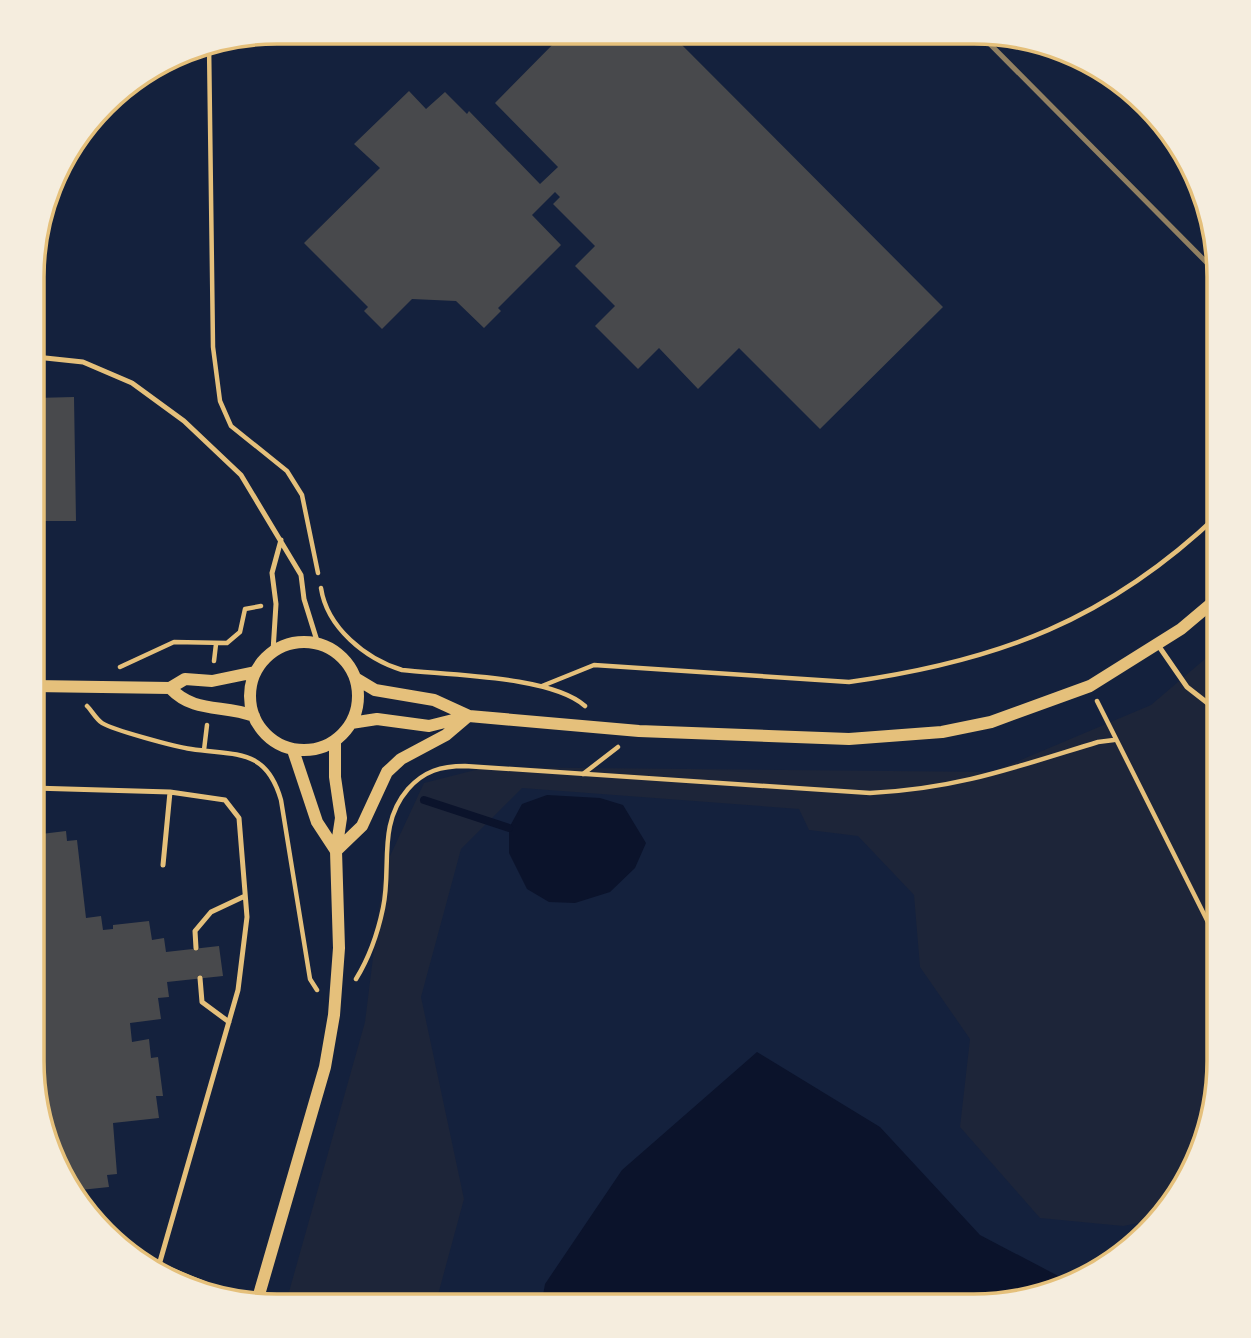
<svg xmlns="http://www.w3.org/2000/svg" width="1251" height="1338" font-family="Rubik,sans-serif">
  <rect width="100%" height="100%" fill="#14213d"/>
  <path fill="#1d2539" d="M 1219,647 L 1219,1077 L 1187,1184 L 1153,1220 L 1123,1226 L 1040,1218 L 960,1127 L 970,1039 L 920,967 L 914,895 L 858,836 L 809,830 L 799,809 L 522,788 L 461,849 L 421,997 L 464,1199 L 435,1306 L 285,1306 L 365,1022 L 384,869 L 424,783 L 487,767 L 992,772 L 1151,705 Z"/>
  <path fill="#0b132b" d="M 547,795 L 600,798 L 623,805 L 646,843 L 635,868 L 610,892 L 575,903 L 549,902 L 527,889 L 509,853 L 509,828 L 522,804 Z
    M 757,1052 L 880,1127 L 980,1235 L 1066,1280 L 990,1306 L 541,1306 L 545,1284 L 622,1170 Z"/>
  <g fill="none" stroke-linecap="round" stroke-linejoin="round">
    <path stroke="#0b132b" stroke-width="8" d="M 424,800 L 509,828"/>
  </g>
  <path fill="#48494c" d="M 565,32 L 628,32 L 638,42 L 647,33 L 670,33 L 943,307 L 820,429 L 739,348 L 698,389 L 659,348 L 638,369 L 595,326 L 615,306 L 575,266 L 595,246 L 553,204 L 560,197 L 555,192 L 532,215 L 561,245 L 498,308 L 501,311 L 484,328 L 456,301 L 412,299 L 382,329 L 364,311 L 368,307 L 304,243 L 380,168 L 354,144 L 409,91 L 426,109 L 445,92 L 467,114 L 469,111 L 540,184 L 558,167 L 495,103 Z
    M 74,397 L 76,521 L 45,521 L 45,530 L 35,530 L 35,398 Z
    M 66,831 L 67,841 L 77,840 L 86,918 L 101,916 L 103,930 L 113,929 L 113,925 L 149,921 L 152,940 L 164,938 L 166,952 L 219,946 L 223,976 L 167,982 L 169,997 L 158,998 L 161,1019 L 130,1023 L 132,1042 L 149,1039 L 151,1058 L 158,1057 L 163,1096 L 156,1096 L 159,1118 L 113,1123 L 117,1174 L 107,1175 L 109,1187 L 71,1191 L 32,1077 L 33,835 Z"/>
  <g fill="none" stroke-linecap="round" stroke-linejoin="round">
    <path stroke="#e5c07b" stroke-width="4.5" d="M 209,43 L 213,347 L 220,401 L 231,426 L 287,471 L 302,495 L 318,573
      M 321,588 C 327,628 366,659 402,670 C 448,675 552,676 585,706
      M 214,661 L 216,644
      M 120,667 L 174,642 L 227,643 L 240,632 L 245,609 L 261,606
      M 542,686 L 594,665 L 849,682 C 999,661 1108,620 1219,514
      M 1097,701 L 1219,944
      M 87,706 C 92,711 96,719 102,723 C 113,730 176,747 191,749 C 235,756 266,747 281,800 L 310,979 L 317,990
      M 204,750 L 207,725
      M 583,774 L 618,747
      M 356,979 C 369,958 378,932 383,908 C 392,867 377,825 408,789 C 424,771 441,766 465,766 L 870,793 C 957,789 1016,767 1098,742 L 1114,740"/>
    <path stroke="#e5c07b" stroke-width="5" d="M 36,357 L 83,362 L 132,383 L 184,421 L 241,475 L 301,575 L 304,599 L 318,644
      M 1158,645 L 1187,687 L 1219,712
      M 273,651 L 276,604 L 272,573 L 281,540
      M 33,788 L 170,792 L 225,800 L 239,818 L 247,917 L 238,990 L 159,1265 L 153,1272
      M 163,865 L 170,792
      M 196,948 L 195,931 L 211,912 L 245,896
      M 200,978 L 202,1002 L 229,1022
      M 133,1254 L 256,1305"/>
    <path stroke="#e5c07b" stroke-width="12" d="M250 696a54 54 0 1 1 108 0a54 54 0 1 1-108 0Z
      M 355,678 L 375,690 L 434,700 L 469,716
      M 34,686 L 170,688 L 185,679 L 212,681 L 255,672
      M 170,688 C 195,714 222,704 254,716
      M 351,723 L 377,719 L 429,726 L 469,716 L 639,731 L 849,739 L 942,732 L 991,722 L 1090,686 L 1181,629 L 1219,597
      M 293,750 L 317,822 L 336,851
      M 336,851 L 362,826 L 387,772 L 401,759 L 446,735 L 466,718
      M 256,1305 L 325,1067 L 334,1015 L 339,948 L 336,851 L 341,818 L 335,777 L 335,741"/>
    <path stroke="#918062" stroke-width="5" d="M 979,33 L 1219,275"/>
  </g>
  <path d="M0 0H1251V1338H0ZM277 44H974A233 233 0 0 1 1207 277V1061A233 233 0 0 1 974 1294H277A233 233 0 0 1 44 1061V277A233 233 0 0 1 277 44Z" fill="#f5edde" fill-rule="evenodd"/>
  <path fill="none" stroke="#e5c07b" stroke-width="3.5" d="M277 44H974A233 233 0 0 1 1207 277V1061A233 233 0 0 1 974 1294H277A233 233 0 0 1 44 1061V277A233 233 0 0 1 277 44Z"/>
</svg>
